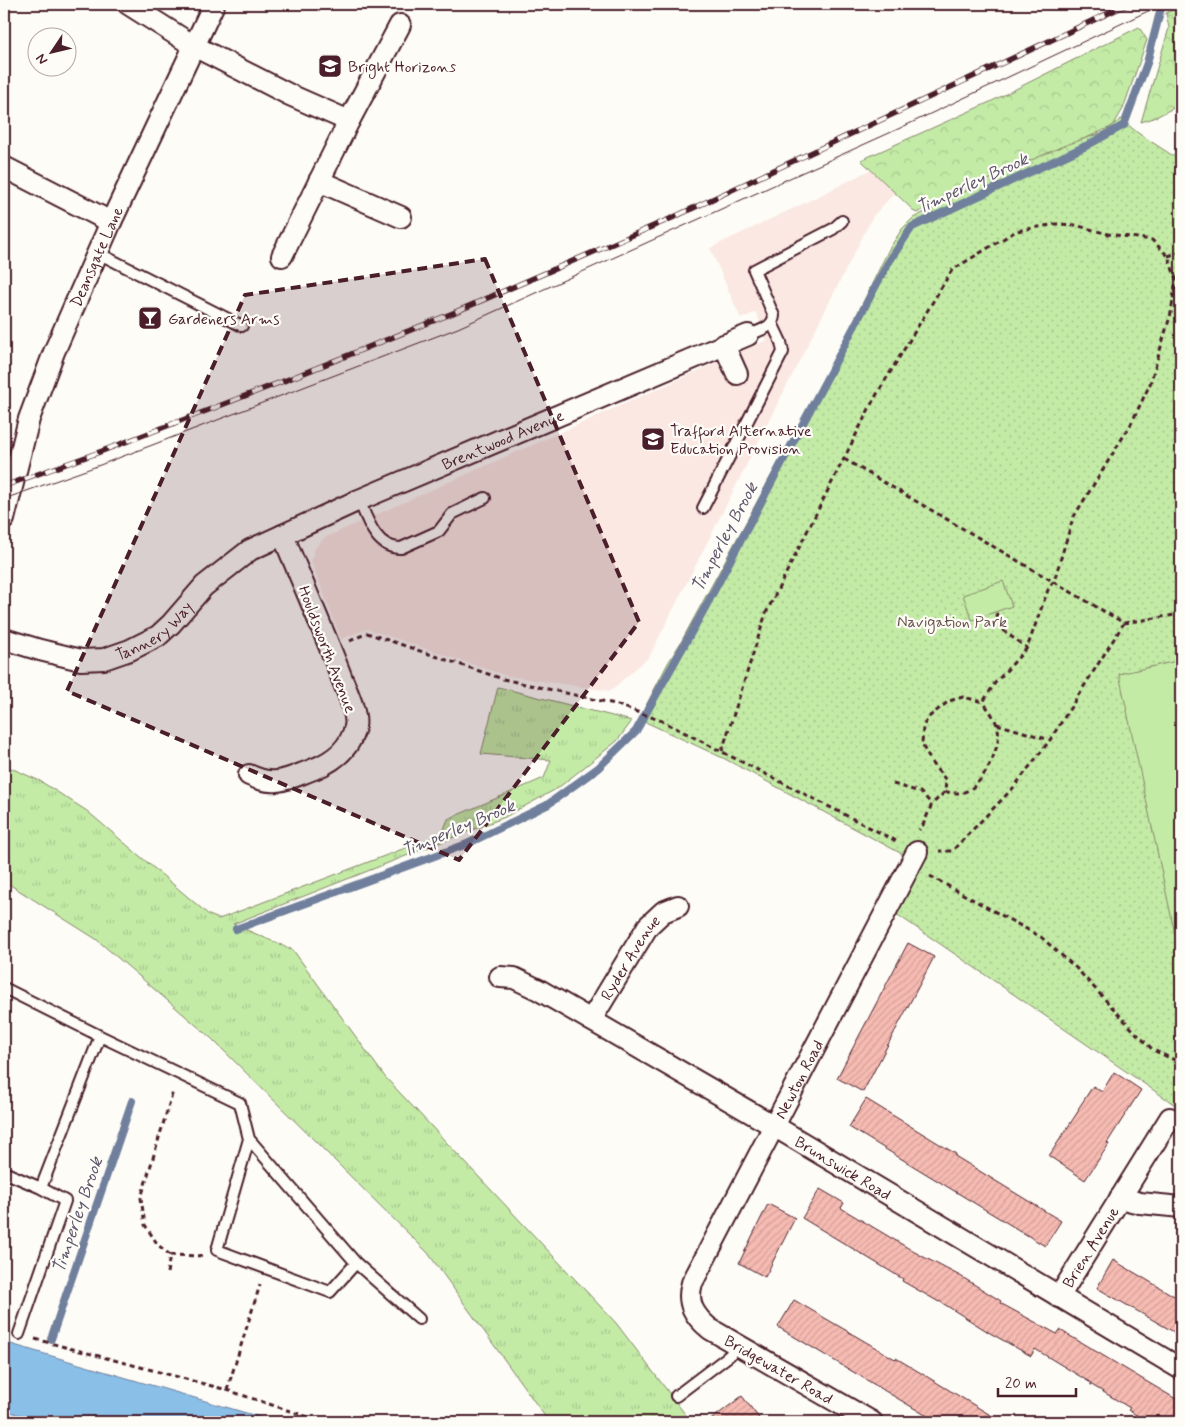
<svg xmlns="http://www.w3.org/2000/svg" width="1185" height="1426" font-family="Mynerve,sans-serif">
  <defs>
    <pattern id="grass-tufts" width="24" height="20" patternUnits="userSpaceOnUse" patternTransform="scale(1.25)"><rect width="24" height="20" fill="#c3eba6"/><path d="M3 7l-1-3M5 7V3M7 7l1-3M15 17l-1-3M17 17v-4M19 17l1-3" fill="none" stroke="#a9c98f"/></pattern>
    <pattern id="forest-crowns" width="20" height="18" patternUnits="userSpaceOnUse" patternTransform="scale(1.25)"><rect width="20" height="18" fill="#c3eba6"/><path d="M2 6a3 3 0 1 1 6 0M12 15a3 3 0 1 1 6 0" fill="none" stroke="#a9c98f"/></pattern>
    <pattern id="park-dots" width="8" height="8" patternUnits="userSpaceOnUse" patternTransform="scale(1.25)"><rect width="8" height="8" fill="#c3eba6"/><path d="M2 2h.1M6 6h.1" fill="none" stroke="#a9c98f" stroke-width="1.8" stroke-linecap="round"/></pattern>
    <pattern id="building-hatch" width="6" height="6" patternUnits="userSpaceOnUse" patternTransform="scale(1.25)"><rect width="6" height="6" fill="#f6bbb2"/><path d="M-1 1l2-2M0 6l6-6M5 7l2-2" fill="none" stroke="#d4a099"/></pattern>
  </defs>
  <rect width="100%" height="100%" fill="#fdfcf7"/>
  <filter id="ink" filterUnits="userSpaceOnUse"><feTurbulence type="fractalNoise" baseFrequency=".02" numOctaves="2"/><feDisplacementMap in="SourceGraphic" scale="10" xChannelSelector="R" yChannelSelector="G"/><feConvolveMatrix kernelMatrix="1 2 1 2 8 2 1 2 1" color-interpolation-filters="sRGB"/></filter>
  <g filter="url(#ink)">
    <path fill="#fbe8e2" d="M 917,146 L 926,159 L 873,216 L 649,657 L 610,691 L 507,676 L 367,629 L 341,639 L 311,561 L 315,548 L 324,538 L 767,340 L 756,312 L 741,319 L 710,248 L 817,197 Z"/>
    <path fill="url(#grass-tufts)" stroke="#868568" d="M 498,687 L 632,721 L 617,741 L 558,788 L 505,817 L 233,924 L 293,950 L 385,1077 L 616,1323 L 691,1422 L 549,1422 L 428,1253 L 211,1038 L 96,939 L 4,881 L 4,765 L 40,781 L 87,811 L 209,915 L 219,919 L 442,834 L 448,819 L 544,778 L 551,760 L 481,754 Z"/>
    <path fill="url(#forest-crowns)" stroke="#868568" d="M 1181,6 L 1181,104 L 1154,118 L 1141,122 L 1169,28 L 1166,13 Z
      M 1139,27 L 1147,40 L 1123,109 L 1113,126 L 916,213 L 861,160 L 990,102 Z"/>
    <path fill="url(#park-dots)" stroke="#868568" d="M 1121,119 L 1138,133 L 1181,161 L 1181,355 L 1175,367 L 1181,368 L 1181,1109 L 892,911 L 917,862 L 725,759 L 639,719 L 668,663 L 681,642 L 842,345 L 889,249 L 902,229 L 913,218 L 1000,174 L 1063,146 L 1104,132 Z"/>
    <path fill="#c3eba6" stroke="#868568" d="M 1003,581 L 1012,606 L 972,620 L 963,595 Z
      M 1181,660 L 1181,962 L 1119,674 Z"/>
    <path fill="#8abfe8" stroke="#707f9c" d="M 4,1342 L 277,1422 L 43,1422 L 4,1410 Z"/>
    <g fill="none" stroke-linecap="round" stroke-linejoin="round">
      <path stroke="#707f9c" stroke-width="8" d="M 236,929 L 467,844 L 547,805 L 598,768 L 636,731 L 706,606 L 888,263 L 912,227 L 1086,146 L 1124,125 L 1147,63 L 1162,4
        M 51,1339 L 132,1101"/>
    </g>
    <path fill="url(#building-hatch)" stroke="#4a1f2b" d="M 908,943 L 934,957 L 863,1092 L 837,1078 Z
      M 1114,1072 L 1141,1090 L 1107,1143 L 1109,1144 L 1085,1180 L 1049,1156 L 1079,1110 L 1078,1109 L 1093,1086 L 1102,1092 Z
      M 866,1099 L 956,1154 L 955,1156 L 1061,1221 L 1045,1246 L 849,1127 Z
      M 820,1189 L 844,1203 L 841,1208 L 918,1254 L 962,1277 L 1001,1301 L 1000,1303 L 1057,1334 L 1060,1330 L 1181,1402 L 1181,1422 L 1148,1422 L 1128,1410 L 1130,1408 L 1090,1384 L 1091,1383 L 1035,1349 L 1031,1356 L 990,1333 L 939,1301 L 939,1302 L 902,1281 L 903,1279 L 802,1218 Z
      M 768,1204 L 795,1218 L 765,1277 L 739,1263 Z
      M 1113,1260 L 1181,1300 L 1181,1336 L 1097,1288 Z
      M 794,1300 L 895,1359 L 896,1358 L 1002,1422 L 937,1422 L 778,1327 Z
      M 742,1396 L 762,1422 L 708,1422 Z"/>
    <g fill="none" stroke-linecap="round" stroke-linejoin="round">
      <g stroke="#4a1f2b" stroke-width="14">
        <path id="lane" d="M 98,253 L 242,326
          M 748,335 C 758,331 773,328 774,316 L 754,270 L 833,229 L 842,221
          M 359,500 C 367,519 376,549 401,548 L 439,531 L 452,514 L 485,498
          M 703,508 L 783,352 L 781,342 L 772,323
          M 4,988 L 100,1036 L 41,1188 L 4,1172
          M 100,1036 L 240,1103 L 249,1139 L 217,1250 L 330,1292 L 356,1263 L 419,1319
          M 249,1139 L 356,1263
          M 19,1334 L 65,1201 L 41,1188
          M 676,1396 L 730,1355 L 736,1344"/>
      </g>
      <g stroke="#4a1f2b" stroke-width="24">
        <g id="street">
          <path d="M 128,4 L 194,46 L 290,95 L 349,121 L 400,25"/>
          <path d="M 4,167 L 111,222"/>
          <path d="M 319,181 L 401,217"/>
          <path d="M 282,256 L 349,121"/>
          <path d="M 724,345 L 737,374"/>
          <path id="s1" d="M 4,519 L 29,419 L 54,352 L 111,222 L 214,4"/>
          <path id="s2" d="M 4,639 L 40,650 L 81,660 L 104,659 L 130,650 L 158,636 L 171,624 L 204,586 L 250,550 L 359,500 L 748,335"/>
          <path d="M 249,775 C 276,788 289,778 314,769 C 334,761 350,749 355,727 C 358,713 346,690 341,676 C 323,629 302,582 283,535"/>
          <path id="s3" d="M 500,977 L 514,978 L 539,990 L 774,1126 L 1181,1369"/>
          <path id="s4" d="M 591,1020 L 648,926 L 663,912 L 678,906"/>
          <path d="M 1120,1198 L 1140,1203 L 1181,1207"/>
          <path id="s5" d="M 1059,1297 L 1170,1118"/>
          <path id="s6" d="M 872,1422 L 710,1329 C 694,1316 686,1303 692,1283 L 917,852"/>
        </g>
      </g>
      <path stroke="#4a1f2b" stroke-width="3" stroke-dasharray="5 4" stroke-linecap="butt" d="M 1168,256 L 1181,252
        M 844,459 L 1124,623 L 1050,740 L 1014,787 L 952,851 L 939,851
        M 996,613 L 1005,632 L 1027,648
        M 1124,623 L 1181,614
        M 350,641 L 367,633 L 503,679 L 615,704 L 662,721 L 898,842
        M 997,724 L 1050,740
        M 722,751 L 766,613 L 874,399 L 952,270 L 1016,231 L 1056,224 L 1075,225 L 1108,234 L 1152,240 L 1168,256 L 1176,279 L 1171,313 L 1150,384 L 1131,424 L 1073,518 L 1054,581 L 1049,587 L 1027,648 L 995,683 L 983,702 L 963,697 L 949,701 L 930,716 L 923,726 L 922,745 L 933,765 L 946,780 L 945,792 L 932,804 L 923,825 L 919,830
        M 893,784 L 920,792 L 932,804
        M 945,792 C 951,792 959,794 964,792 C 982,788 1002,746 998,729 C 996,719 989,710 983,702
        M 930,876 L 1041,937 L 1076,968 L 1135,1032 L 1153,1050 L 1181,1063
        M 170,1255 L 202,1256
        M 167,1273 L 170,1255 L 158,1245 L 145,1225 L 141,1198 L 173,1091
        M 35,1339 L 227,1390 L 323,1422
        M 227,1390 L 260,1285
        M 4,1418 L 18,1422"/>
      <use href="#lane" stroke="#fdfcf7" stroke-width="10"/>
      <use href="#street" stroke="#fdfcf7" stroke-width="20"/>
      <path stroke="#4a1f2b" stroke-width="1" d="M 4,499 L 100,465 L 458,328 L 896,130 L 1163,4"/>
      <g stroke="#4a1f2b" stroke-width="5.5">
        <path id="rail" d="M 4,486 L 97,453 L 289,379 L 453,313 L 672,218 L 1128,4"/>
      </g>
      <use href="#rail" stroke="#fdfcf7" stroke-width="4" stroke-dasharray="11" stroke-linecap="butt"/>
    </g>
  </g>
  <path fill="#4a1f2b" fill-opacity="0.2" stroke="#4a1f2b" stroke-width="4" stroke-dasharray="10 6" stroke-linejoin="round" d="M 485,259 L 639,622 L 459,860 L 67,691 L 245,295 Z"/>
  <defs>
    <g id="school-square" transform="scale(1.25)"><rect x="-9" y="-9" width="18" height="18" rx="4" fill="#4a1f2b" stroke="#fdfcf7"/><path d="M0-5L7-2L0 1L-7-2ZM-4 1L0 2.5L4 1V4Q0 6-4 4Z" fill="#fff"/></g>
    <g id="bar-square" transform="scale(1.25)"><rect x="-9" y="-9" width="18" height="18" rx="4" fill="#4a1f2b" stroke="#fdfcf7"/><path d="M-6-5H6L.8 .8V4.5H3.5V6h-7V4.5H-.8V.8Z" fill="#fff"/></g>
  </defs>
  <g fill-rule="evenodd">
    <use href="#school-square" x="330" y="66"/>
    <use href="#bar-square" x="150" y="318"/>
    <use href="#school-square" x="653" y="439"/>
  </g>
  <g text-anchor="middle" stroke-width="4.5" stroke-linejoin="round" paint-order="stroke">
    <g font-size="16" fill="#4a1f2b" stroke="#fdfcf7" text-anchor="start">
      <text x="348" y="72">Bright Horizons</text>
      <text x="168" y="324">Gardeners Arms</text>
      <text x="670" y="436">Trafford Alternative<tspan x="670" dy="18">Education Provision</tspan></text>
    </g>
    <g font-size="16" fill="#4a1f2b" stroke="#fdfcf7">
      <text dy="6" stroke="none"><textPath href="#s1" startOffset="279">Deansgate Lane</textPath></text>
      <text dy="6" stroke="none"><textPath href="#s2" startOffset="564">Brentwood Avenue</textPath></text>
      <text dy="6" stroke="none"><textPath href="#s2" startOffset="161">Tannery Way</textPath></text>
      <text transform="translate(328 649) rotate(69)" y="6">Houldsworth Avenue</text>
      <text dy="6" stroke="none"><textPath href="#s4" startOffset="74">Ryder Avenue</textPath></text>
      <text dy="6" stroke="none"><textPath href="#s6" startOffset="470">Newton Road</textPath></text>
      <text dy="6" stroke="none"><textPath href="#s3" startOffset="394">Brunswick Road</textPath></text>
      <text dy="6" stroke="none"><textPath href="#s5" startOffset="59">Brien Avenue</textPath></text>
      <text transform="translate(779 1369) rotate(30)" y="6">Bridgewater Road</text>
    </g>
    <g font-size="16" fill="#68524a" stroke="#fdfcf7">
      <text x="952" y="627">Navigation Park</text>
    </g>
    <g font-size="18" font-style="italic" fill="#60576d" stroke="#fdfcf7">
      <text transform="translate(972 183) rotate(-25)" y="6">Timperley Brook</text>
      <text transform="translate(724 537) rotate(-62)" y="6">Timperley Brook</text>
      <text transform="translate(458 828) rotate(-23)" y="6">Timperley Brook</text>
      <text transform="translate(77 1215) rotate(-71)" y="6">Timperley Brook</text>
    </g>
  </g>
  <rect width="1185" height="1426" fill="none" stroke="#fdfcf7" stroke-width="20"/>
  <rect x="10" y="10" width="1165" height="1406" fill="none" stroke="#4a1f2b" stroke-width="2" filter="url(#ink)"/>
  <g transform="translate(52 52) rotate(235)"><circle r="24" fill="#fdfcf7" stroke="#b5a4a5"/>
  <path d="M0-4L9 19L0 12L-9 19Z" fill="#4a1f2b"/>
  <text y="-8" font-size="14" font-weight="bold" text-anchor="middle" fill="#4a1f2b">N</text>
  </g>
  <path d="M998 1388v8h78v-8" fill="none" stroke="#4a1f2b" stroke-width="2.5"/>
  <text x="1005" y="1388" font-size="15" fill="#4a1f2b" stroke="#fdfcf7" stroke-width="4" paint-order="stroke">20 m</text>
</svg>
